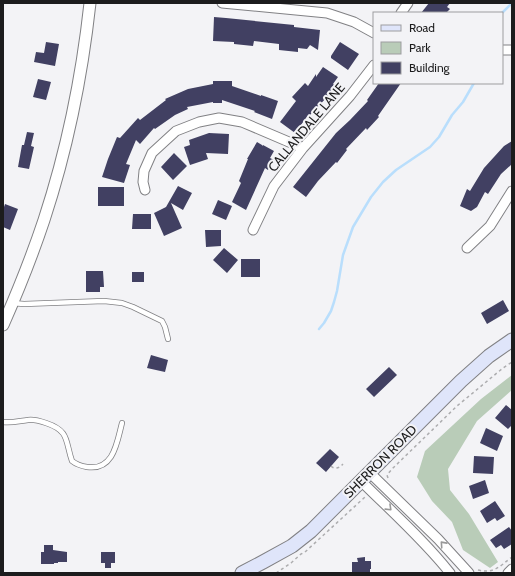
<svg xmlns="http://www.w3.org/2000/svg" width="515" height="576" font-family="Cabin,sans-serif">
  <rect width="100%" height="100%" fill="#f3f3f6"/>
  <path fill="#b9ccb8" d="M 512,375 L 512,390 L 477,421 L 448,469 L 450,490 L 469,514 L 498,562 L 490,568 L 463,550 L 452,522 L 432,501 L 417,477 L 425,451 L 481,399 Z"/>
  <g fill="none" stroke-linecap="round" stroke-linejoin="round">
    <path stroke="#b9defc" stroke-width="2.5" d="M 502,13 L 512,3
      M 319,329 L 324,323 L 331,311 L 334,302 L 337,291 L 343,255 L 353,227 L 371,197 L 383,182 L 396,170 L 430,147 L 439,137 L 452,115 L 463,102 L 474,83"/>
  </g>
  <path fill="#414062" d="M 429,3 L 450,3 L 447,7 L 450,9 L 446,13 L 421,13 Z
    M 214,17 L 226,18 L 294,25 L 294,27 L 320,30 L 318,50 L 310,45 L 307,49 L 298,48 L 298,52 L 279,50 L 279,44 L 254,41 L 253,46 L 234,44 L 234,42 L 213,41 Z
    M 46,42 L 59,44 L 55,66 L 34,62 L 36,52 L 44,53 Z
    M 340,42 L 359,54 L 348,70 L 331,58 L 331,56 Z
    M 323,67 L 338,77 L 333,84 L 336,86 L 328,96 L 310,115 L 309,114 L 295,133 L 280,122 L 296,101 L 292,97 L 305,83 L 308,86 L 316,74 L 316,77 Z
    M 38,79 L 51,82 L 46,100 L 33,97 Z
    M 213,81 L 232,81 L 232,86 L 261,96 L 261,95 L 278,101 L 272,119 L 254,112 L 255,111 L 222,100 L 222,103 L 213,103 L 213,102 L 187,107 L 188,109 L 175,115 L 155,129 L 154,128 L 140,144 L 136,140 L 126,164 L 130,165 L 124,183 L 102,177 L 108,159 L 117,137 L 120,138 L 138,118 L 140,120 L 166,100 L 165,99 L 188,89 L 213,84 Z
    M 379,83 L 401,83 L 378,116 L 379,117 L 367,130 L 366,128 L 346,149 L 347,150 L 337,163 L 336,162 L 318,181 L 306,197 L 293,187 L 336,133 L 350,120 L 368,101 L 367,100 Z
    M 27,132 L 34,133 L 31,146 L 34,147 L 29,169 L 18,167 L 22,145 L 24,145 Z
    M 209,133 L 229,134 L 228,154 L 206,153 L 208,159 L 190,165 L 184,147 L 190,145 L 189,140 Z
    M 512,141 L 512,164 L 501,174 L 488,194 L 485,192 L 477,207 L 471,211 L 460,206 L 467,189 L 470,191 L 484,168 L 504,146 Z
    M 257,142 L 262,145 L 262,146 L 263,145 L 274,151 L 270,158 L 274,160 L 268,170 L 265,168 L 246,210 L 232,202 L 241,183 L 239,181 L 248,159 L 247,159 Z
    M 174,153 L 187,166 L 173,180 L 161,167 Z
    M 178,186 L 192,193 L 183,210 L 171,203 L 182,228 L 164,236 L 154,213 L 166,207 Z
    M 98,187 L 124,187 L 124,206 L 98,206 Z
    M 218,200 L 232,206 L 226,220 L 212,214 Z
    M 5,204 L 18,209 L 10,230 L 3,227 L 3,210 Z
    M 133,214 L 151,214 L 151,229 L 132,229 Z
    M 205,230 L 221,230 L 221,246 L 206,247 Z
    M 224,248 L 238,260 L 227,273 L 213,260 Z
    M 241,259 L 260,259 L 260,277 L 241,277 Z
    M 86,271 L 103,271 L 104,287 L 100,287 L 100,292 L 86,292 Z
    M 132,272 L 144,272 L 144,282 L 132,282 Z
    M 503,300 L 509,311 L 487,324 L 481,313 Z
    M 151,355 L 168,360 L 165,372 L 147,368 Z
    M 389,367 L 397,375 L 374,397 L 366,389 Z
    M 506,405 L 512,410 L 512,425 L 508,429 L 495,418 Z
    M 486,428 L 503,436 L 497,451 L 480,443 Z
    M 330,449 L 339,457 L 326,472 L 316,463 Z
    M 474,456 L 494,457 L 493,474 L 473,473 Z
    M 485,480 L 489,493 L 473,499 L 469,486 Z
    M 495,501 L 505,516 L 497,521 L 495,518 L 487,523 L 480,511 Z
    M 509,527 L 512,531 L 512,544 L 504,549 L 501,545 L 496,548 L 490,540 Z
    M 44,545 L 53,545 L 53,550 L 67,552 L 67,562 L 58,562 L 58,563 L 54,563 L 54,564 L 41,564 L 41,552 L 44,552 Z
    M 101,552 L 115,552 L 115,563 L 111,563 L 111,568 L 105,568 L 105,563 L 101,563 Z
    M 365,557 L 365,561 L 371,561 L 371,569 L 370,569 L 370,573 L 352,573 L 352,562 L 358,562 L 357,558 Z"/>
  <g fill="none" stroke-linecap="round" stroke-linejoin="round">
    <g stroke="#818184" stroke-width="6">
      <path id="service" d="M 12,303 L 24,304 L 104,301 L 122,303 L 133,307 L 162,321 L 165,327 L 168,339
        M 3,422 C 12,423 19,421 28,420 C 34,419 40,421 46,423 C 70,431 65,441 72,461 C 77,465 81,466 87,467 C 114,471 117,442 122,423"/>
    </g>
    <g stroke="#818184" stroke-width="11">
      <path id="minor" d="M 222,3 L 327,13 L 354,22 L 374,33
        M 401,13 L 408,3
        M 502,50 L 512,50
        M 145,190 L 143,182 L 144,171 L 152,153 L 176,131 L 199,122 L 219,118 L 242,122 L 303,148
        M 253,230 L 274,186 L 303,148 L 350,96 L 374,65
        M 467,248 L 490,226 L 512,191
        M 370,473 L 438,539 L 469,573
        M 361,481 C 391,511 424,540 450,573
        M 508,573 L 512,569"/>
    </g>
    <g stroke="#818184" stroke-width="13">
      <path id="tertiary" d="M 3,325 C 18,291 32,256 44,220 C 67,150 82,76 90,3"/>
    </g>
    <g stroke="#818184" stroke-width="15">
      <path id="secondary" d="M 242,573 L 263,562 L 292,546 L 311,531 L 461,381 L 489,356 L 512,340"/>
    </g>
    <path stroke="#adadaf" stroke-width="1.5" stroke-dasharray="3 3" stroke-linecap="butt" d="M 331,466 C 335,470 339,468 343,464
      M 388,478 L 387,475 L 393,468 L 457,406 L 503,368 L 512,362
      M 478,570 C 494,574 500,566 512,557
      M 276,573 L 291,563 L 301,554 L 305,552 L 365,497"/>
    <use href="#service" stroke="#fff" stroke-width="4.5"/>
    <use href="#minor" stroke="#fff" stroke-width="9"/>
    <use href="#tertiary" stroke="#fff" stroke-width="11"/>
    <use href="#secondary" stroke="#dfe5fa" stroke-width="13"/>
  </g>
  <defs><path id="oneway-chevron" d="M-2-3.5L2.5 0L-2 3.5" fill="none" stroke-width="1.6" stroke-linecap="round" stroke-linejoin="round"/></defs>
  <g stroke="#999">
    <use href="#oneway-chevron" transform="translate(389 508) rotate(44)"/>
    <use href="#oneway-chevron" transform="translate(443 544) rotate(-132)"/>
  </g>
  <g text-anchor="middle" stroke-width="4" stroke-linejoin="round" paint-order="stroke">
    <g font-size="13" fill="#1c1c1d" stroke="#f3f3f6">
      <text transform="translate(306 127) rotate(-50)" y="5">CALLANDALE LANE</text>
      <text transform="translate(380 461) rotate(-45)" y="5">SHERRON ROAD</text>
    </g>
  </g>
  <rect width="515" height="576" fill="none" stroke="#1c1c1d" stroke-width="8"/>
  <rect x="373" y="12" width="130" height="72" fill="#f3f3f6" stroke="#9d9d9f"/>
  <rect x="381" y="25" width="20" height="6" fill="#dfe5fa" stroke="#9d9d9f"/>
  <text x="409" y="32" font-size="12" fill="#1c1c1d">Road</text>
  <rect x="381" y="42" width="20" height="12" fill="#b9ccb8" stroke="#9d9d9f"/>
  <text x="409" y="52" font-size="12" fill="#1c1c1d">Park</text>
  <rect x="381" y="62" width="20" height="12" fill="#414062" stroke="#9d9d9f"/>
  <text x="409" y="72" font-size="12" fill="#1c1c1d">Building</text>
</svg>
